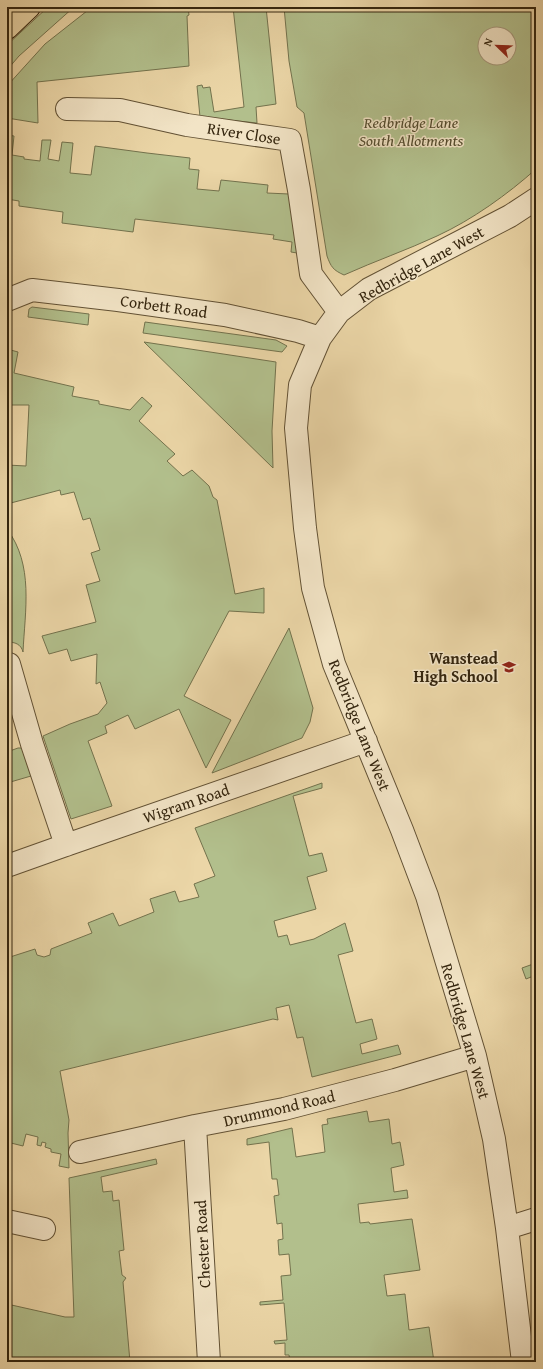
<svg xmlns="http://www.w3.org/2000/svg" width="543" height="1369" font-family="'Gentium Book Plus',serif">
  <rect width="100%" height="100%" fill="#ebd6a7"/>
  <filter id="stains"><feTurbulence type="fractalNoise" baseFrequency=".005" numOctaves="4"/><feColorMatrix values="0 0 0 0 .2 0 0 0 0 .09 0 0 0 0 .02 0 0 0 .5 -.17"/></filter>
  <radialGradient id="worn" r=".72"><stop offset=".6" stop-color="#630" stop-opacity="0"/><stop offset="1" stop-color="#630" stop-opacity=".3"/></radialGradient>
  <path fill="#b2bf8c" stroke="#73724d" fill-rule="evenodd" d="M 48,7 L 74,7 L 19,56 L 7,70 L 7,45 Z
    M 92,7 L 188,7 L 189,15 L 187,16 L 189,66 L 37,82 L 38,123 L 7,118 L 7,86 L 45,44 Z
    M 233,7 L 266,7 L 276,104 L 256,107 L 257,123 L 200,117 L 197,86 L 202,85 L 203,88 L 210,87 L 214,112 L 244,107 Z
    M 284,7 L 536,7 L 536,169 C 508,194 472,220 437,236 C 407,250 375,261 344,275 C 333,270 331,267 327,256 L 304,113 L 297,107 L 289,61 ZM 485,34 L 509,34 L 509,58 L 485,58 Z
    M 7,135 L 14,136 L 12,155 L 24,157 L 24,159 L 40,161 L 42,140 L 51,140 L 48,159 L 59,161 L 62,142 L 73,143 L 70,173 L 91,175 L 95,146 L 147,153 L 190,158 L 189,169 L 199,170 L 197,189 L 219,191 L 221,180 L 268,185 L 267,193 L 289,194 L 297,253 L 291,252 L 292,242 L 273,239 L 274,235 L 135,219 L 133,232 L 62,223 L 63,212 L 19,206 L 19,201 L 7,199 Z
    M 32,307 L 89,314 L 88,325 L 28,317 L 29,309 Z
    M 145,322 L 276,340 L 287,346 L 282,352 L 143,333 Z
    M 144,342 L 276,362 L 272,431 L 273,468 Z
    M 7,349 L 18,352 L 14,373 L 74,387 L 72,396 L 99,401 L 99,404 L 130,410 L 142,397 L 152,406 L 139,421 L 175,454 L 167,461 L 183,476 L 192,470 L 209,486 L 213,497 L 217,500 L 235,594 L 264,588 L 264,613 L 229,611 L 184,696 L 231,720 L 206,768 L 179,709 L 135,729 L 128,715 L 105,726 L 107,733 L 88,741 L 112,806 L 71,819 L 43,736 L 70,724 L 98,714 L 107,703 L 100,682 L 96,684 L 97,654 L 71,661 L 67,649 L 49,654 L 42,636 L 96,622 L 86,585 L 100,581 L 91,553 L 100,550 L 90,518 L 83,520 L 74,492 L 61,495 L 60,490 L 7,504 L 7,465 L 26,466 L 29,405 L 7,405 Z
    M 7,529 C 34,565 25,610 23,652 C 21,644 15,642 7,642 Z
    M 289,628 L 313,708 L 310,722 L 302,738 L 212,773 Z
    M 18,748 L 22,748 L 31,776 L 7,783 L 7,752 Z
    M 322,783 L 322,788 L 293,796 L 309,856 L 322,853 L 327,871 L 307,877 L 316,909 L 274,921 L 278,937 L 287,935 L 290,945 L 314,939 L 345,923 L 353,951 L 338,955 L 356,1023 L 372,1019 L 377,1039 L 360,1044 L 362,1054 L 398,1045 L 401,1054 L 312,1077 L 303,1037 L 297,1038 L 289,1005 L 276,1008 L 278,1020 L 273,1019 L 60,1071 L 69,1120 L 68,1133 L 69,1168 L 59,1166 L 61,1154 L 51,1152 L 51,1149 L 45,1147 L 46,1143 L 42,1142 L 41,1146 L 37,1145 L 38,1137 L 26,1134 L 23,1146 L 7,1142 L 7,958 L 35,949 L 37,955 L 44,957 L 50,955 L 51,949 L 92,933 L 88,923 L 113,913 L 119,926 L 154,912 L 150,899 L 175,891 L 179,902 L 199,897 L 194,884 L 215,876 L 195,828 Z
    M 536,963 L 536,975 L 526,979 L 522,968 Z
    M 367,1111 L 369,1122 L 389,1119 L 392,1144 L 400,1142 L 404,1165 L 391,1168 L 394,1192 L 407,1190 L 408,1198 L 358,1204 L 360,1223 L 369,1222 L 370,1224 L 412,1219 L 420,1270 L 384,1275 L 387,1296 L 405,1294 L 409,1330 L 429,1327 L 434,1362 L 290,1362 L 289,1355 L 285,1355 L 285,1343 L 275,1344 L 274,1341 L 287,1340 L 284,1303 L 260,1305 L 260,1302 L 283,1300 L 281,1276 L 291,1275 L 289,1254 L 279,1255 L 278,1240 L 283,1239 L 282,1223 L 277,1224 L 274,1196 L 279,1195 L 277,1179 L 272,1179 L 269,1142 L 247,1145 L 247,1139 L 292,1128 L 296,1157 L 325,1152 L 322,1125 L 328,1124 L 327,1119 Z
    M 156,1159 L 157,1164 L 101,1177 L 103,1192 L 112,1191 L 113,1201 L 119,1200 L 124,1250 L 119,1251 L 122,1275 L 126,1278 L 123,1282 L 130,1362 L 7,1362 L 7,1304 L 65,1317 L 74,1317 L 69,1178 Z"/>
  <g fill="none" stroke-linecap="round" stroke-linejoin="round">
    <g stroke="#625134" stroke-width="24">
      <path id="minor" d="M 67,109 L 120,110 L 187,125 L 290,140 L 299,190 L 311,274 L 339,312
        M 7,300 L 32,290 L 118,300 L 225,315 L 298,331 L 320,338
        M 9,664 L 32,744 L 66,845
        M 7,866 L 66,845 L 366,741
        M 195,1126 L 209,1362
        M 80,1152 L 195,1126 L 284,1109 L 395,1080 L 475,1056
        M 7,1221 L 44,1229
        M 507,1228 L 536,1219
        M 523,1362 L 507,1228 L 494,1139 L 475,1056 L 427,896 L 402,830 L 334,664 L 313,588 L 305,528 L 296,428 L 300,385 L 320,338 L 339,312 L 369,289 L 510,216 L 536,199"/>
    </g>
    <g stroke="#34250e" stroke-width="24">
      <path id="highway" d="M 7,28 L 29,7"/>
    </g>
    <use href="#minor" stroke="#f2e4c6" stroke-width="22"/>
    <use href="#highway" stroke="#ebd6a7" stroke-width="22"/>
  </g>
  <defs>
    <g id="school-bare" transform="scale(1.08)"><path d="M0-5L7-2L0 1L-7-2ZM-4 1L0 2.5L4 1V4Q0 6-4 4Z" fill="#8f2418" stroke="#f2e4c6" stroke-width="2.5" paint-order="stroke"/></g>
  </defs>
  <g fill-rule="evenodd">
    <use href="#school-bare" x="509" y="667"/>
  </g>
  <g text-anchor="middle" stroke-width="3" stroke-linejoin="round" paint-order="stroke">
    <g font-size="16" font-style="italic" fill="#544c2e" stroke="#f2e4c6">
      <text x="411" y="128">Redbridge Lane<tspan x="411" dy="18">South Allotments</tspan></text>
    </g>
    <g font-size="16" fill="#34250e" stroke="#f2e4c6">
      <text transform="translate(244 133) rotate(9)" y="6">River Close</text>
      <text transform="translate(421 264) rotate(-29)" y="6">Redbridge Lane West</text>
      <text transform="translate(164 306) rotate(8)" y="6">Corbett Road</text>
      <text transform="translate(360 725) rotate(68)" y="6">Redbridge Lane West</text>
      <text transform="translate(186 803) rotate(-19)" y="6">Wigram Road</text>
      <text transform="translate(466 1031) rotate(74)" y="6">Redbridge Lane West</text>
      <text transform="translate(279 1108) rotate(-13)" y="6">Drummond Road</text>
      <text transform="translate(202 1244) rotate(-93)" y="6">Chester Road</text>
    </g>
    <g font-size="16" font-weight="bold" fill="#34250e" stroke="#f2e4c6" text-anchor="end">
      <text x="498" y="664">Wanstead<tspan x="498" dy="18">High School</tspan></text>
    </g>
  </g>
  <rect width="543" height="1369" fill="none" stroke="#ebd6a7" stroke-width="24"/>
  <rect x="8" y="8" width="527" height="1353" fill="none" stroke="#34250e" stroke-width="2"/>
  <rect x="12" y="12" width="519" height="1345" fill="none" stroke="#34250e"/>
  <g transform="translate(497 46) rotate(293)"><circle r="19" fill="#f2e4c6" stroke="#a6987c"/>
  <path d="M0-3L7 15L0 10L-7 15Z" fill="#8f2418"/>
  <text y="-6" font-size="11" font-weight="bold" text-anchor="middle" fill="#34250e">N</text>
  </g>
  <rect width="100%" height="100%" filter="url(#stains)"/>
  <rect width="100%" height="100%" fill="url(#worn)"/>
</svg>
